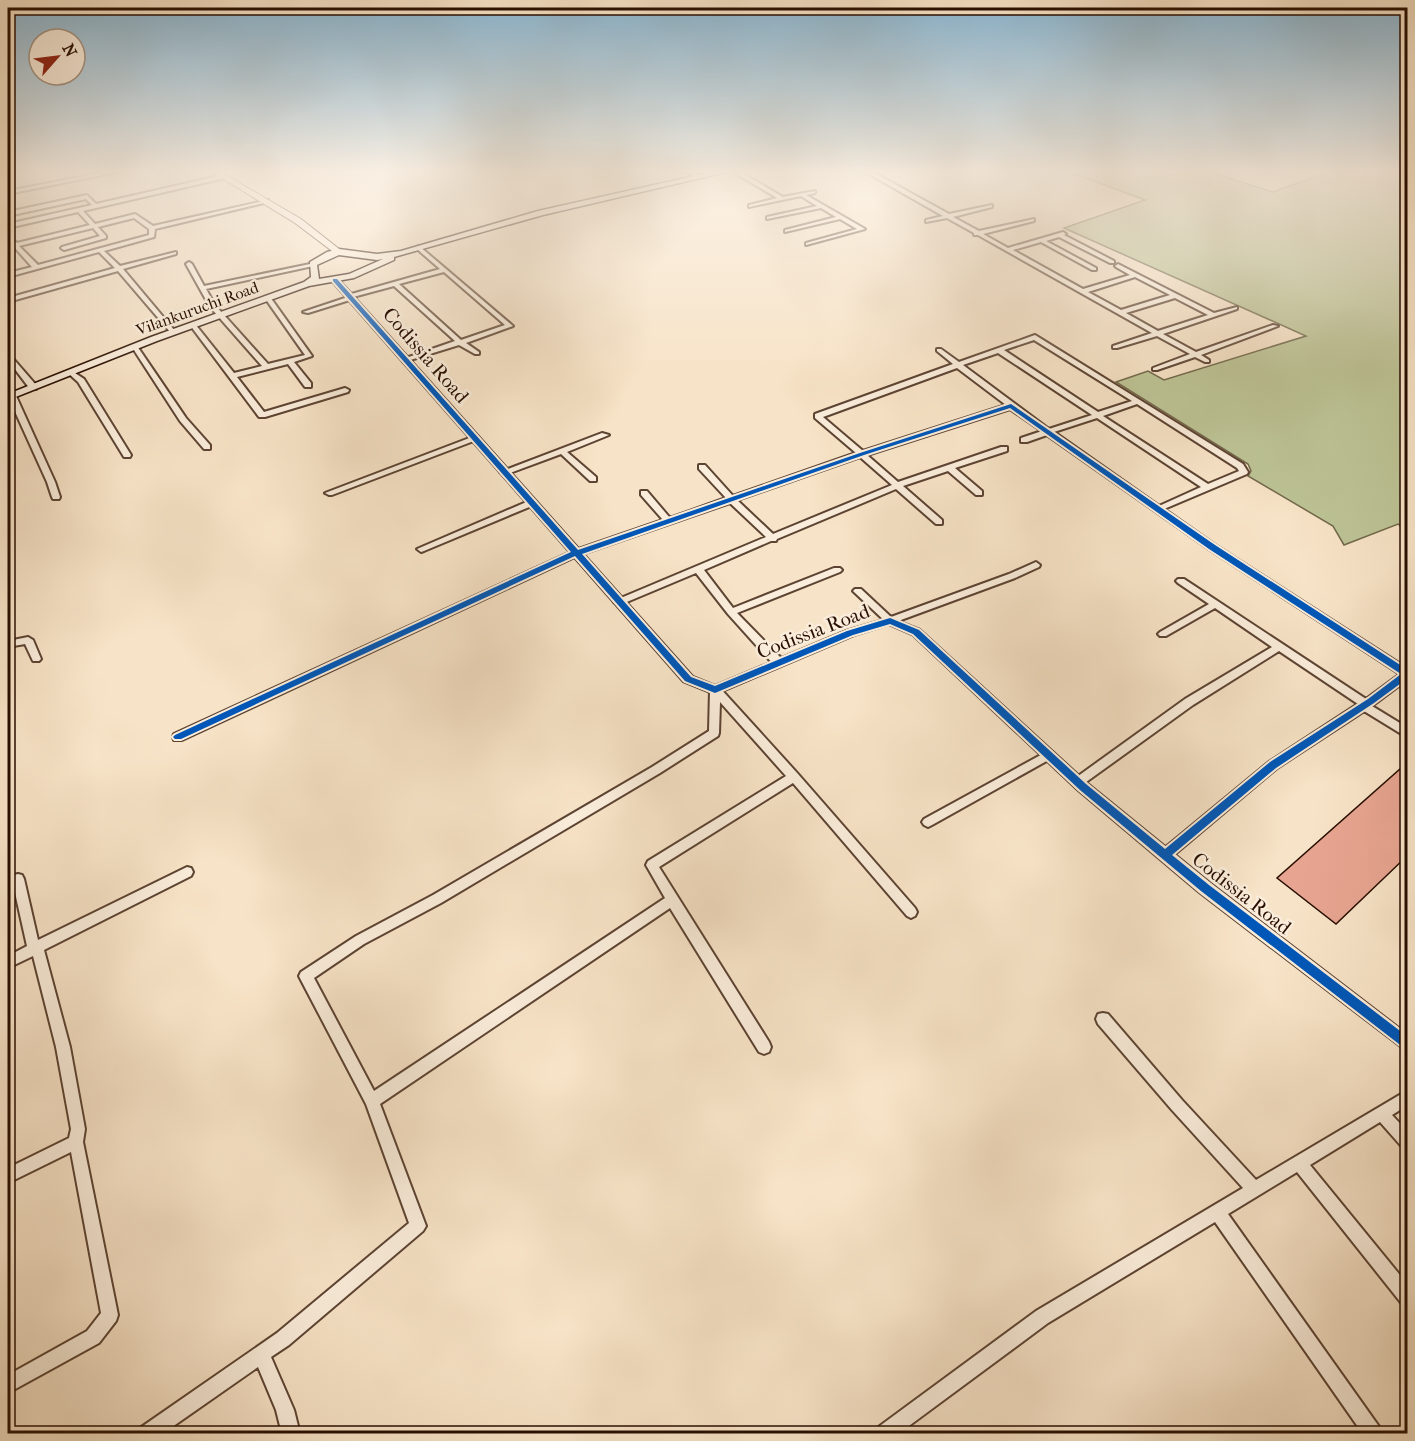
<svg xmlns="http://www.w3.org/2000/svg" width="1415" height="1441" font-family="'IM FELL French Canon',serif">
  <rect width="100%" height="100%" fill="#f7e3c7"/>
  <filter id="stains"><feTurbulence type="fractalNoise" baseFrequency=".00333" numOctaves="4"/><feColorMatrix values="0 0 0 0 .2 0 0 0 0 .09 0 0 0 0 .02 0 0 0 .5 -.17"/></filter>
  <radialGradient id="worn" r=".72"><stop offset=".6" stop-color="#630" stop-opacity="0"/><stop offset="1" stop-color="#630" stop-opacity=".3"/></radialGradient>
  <path fill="#bdc496" stroke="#72694b" stroke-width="1.5" d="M 1064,170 L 1203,170 L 1273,192 L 1335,170 L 1407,170 L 1407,531 L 1398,524 L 1344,545 L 1333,526 L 1248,476 L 1251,471 L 1248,464 L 1116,382 L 1148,371 L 1164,380 L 1306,336 L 1064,228 L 1145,200 Z"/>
  <path fill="#e7a591" stroke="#280e00" stroke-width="1.5" d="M 1400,769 L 1407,774 L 1407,856 L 1336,924 L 1277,878 Z"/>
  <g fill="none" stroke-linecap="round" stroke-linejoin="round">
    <g stroke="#5c4332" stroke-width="4">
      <path id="minor" d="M 116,170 L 127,170 L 8,194 L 8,191 Z
        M 682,170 L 689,170 L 703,177 L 698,178 Z
        M 730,170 L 737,170 L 783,197 L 815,191 L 815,193 L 806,195 L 865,229 L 806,245 L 806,243 L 857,229 L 840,219 L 785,232 L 785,230 L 836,217 L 821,208 L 767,219 L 767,217 L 817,206 L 801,196 L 749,207 L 749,205 L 777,198 Z
        M 862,170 L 869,170 L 949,214 L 992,205 L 992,207 L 953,217 L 979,231 L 1034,219 L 1034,221 L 983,234 L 1008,248 L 1063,232 L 1066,234 L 1064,235 L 1114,261 L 1114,263 L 1110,263 L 1059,237 L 1046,241 L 1096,268 L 1096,270 L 1092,270 L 1041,242 L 1013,250 L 1083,289 L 1130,275 L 1116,267 L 1115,266 L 1118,264 L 1214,313 L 1237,307 L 1237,309 L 1163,334 L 1196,352 L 1273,325 L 1278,326 L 1201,355 L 1209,360 L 1209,362 L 1205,362 L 1195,357 L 1157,370 L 1153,370 L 1153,368 L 1190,354 L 1157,336 L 1117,348 L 1113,348 L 1113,346 L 1152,333 L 978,235 L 974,235 L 974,233 L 947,218 L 926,222 L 926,220 L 943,216 ZM 1135,277 L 1170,295 L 1121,310 L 1088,292 ZM 1175,298 L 1208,315 L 1158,331 L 1126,313 Z
        M 223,175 L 225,178 L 83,211 L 95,224 L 135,214 L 153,226 L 268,200 L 268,202 L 155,229 L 154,237 L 104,251 L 120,266 L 176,252 L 176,254 L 123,269 L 175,331 L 175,333 L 171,333 L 118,271 L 8,302 L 8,298 L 115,268 L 99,252 L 8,277 L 8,273 L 32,267 L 8,240 L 8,235 L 17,243 L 90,225 L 78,212 L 8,228 L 8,224 L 92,205 L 86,199 L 8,216 L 8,212 L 87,195 L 96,204 ZM 134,218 L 149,229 L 149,235 L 38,265 L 19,246 L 93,228 L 100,236 L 62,247 L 61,248 L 64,250 L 106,238 L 106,236 L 98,227 Z
        M 419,246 L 513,326 L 466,343 L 479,352 L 479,354 L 475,354 L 459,345 L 407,361 L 403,361 L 403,359 L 455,341 L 394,286 L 353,297 L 353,299 L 308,313 L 303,312 L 348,297 L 348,295 L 440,269 L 417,249 L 416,248 ZM 444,272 L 505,325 L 461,340 L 399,284 Z
        M 189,262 L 192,264 L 204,286 L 315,263 L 316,264 L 313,266 L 206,289 L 215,305 L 268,364 L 305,355 L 265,298 L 268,296 L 270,297 L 312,356 L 294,362 L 311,383 L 311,387 L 305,387 L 288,364 L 237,377 L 264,412 L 345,388 L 349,390 L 348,392 L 265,417 L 259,417 L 190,325 L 195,324 L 234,373 L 262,366 L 210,307 L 186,264 Z
        M 1035,335 L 1243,464 L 1248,472 L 1247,474 L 1164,509 L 1215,545 L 1408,669 L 1408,679 L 1372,706 L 1408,728 L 1408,738 L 1364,711 L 1277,768 L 1169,859 L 1165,860 L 1161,859 L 1159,855 L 1161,851 L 1269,762 L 1358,704 L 1279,651 L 1193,705 L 1082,785 L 1074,785 L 1072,782 L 1074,779 L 1185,699 L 1272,647 L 1215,608 L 1166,636 L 1160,636 L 1158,634 L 1160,632 L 1209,604 L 1178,583 L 1176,581 L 1178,579 L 1184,579 L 1366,699 L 1400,674 L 1209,549 L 1047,435 L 1027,442 L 1021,442 L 1021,438 L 1042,431 L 1010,409 L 867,455 L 898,482 L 1001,447 L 1007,447 L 1007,451 L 955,468 L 982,491 L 982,495 L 976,495 L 948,471 L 903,486 L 942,520 L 942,524 L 936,524 L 896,489 L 777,539 L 776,541 L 771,541 L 704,570 L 733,608 L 834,568 L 840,568 L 842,570 L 840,572 L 737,613 L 782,659 L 783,662 L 782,665 L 774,665 L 728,614 L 696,573 L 622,604 L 619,605 L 614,602 L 616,600 L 766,537 L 730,503 L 579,555 L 182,740 L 174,740 L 173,737 L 174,734 L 573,551 L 663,520 L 641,495 L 641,491 L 647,491 L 670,518 L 726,498 L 699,469 L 699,465 L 705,465 L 733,496 L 856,453 L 815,418 L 815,414 L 953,364 L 937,351 L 937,349 L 941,349 L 959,362 ZM 1034,340 L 1132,401 L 1098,412 L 1004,350 ZM 998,353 L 1092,415 L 1049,429 L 963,365 ZM 957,368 L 1006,405 L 863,451 L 823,417 ZM 1137,404 L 1237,468 L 1239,471 L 1208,484 L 1103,416 ZM 1097,418 L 1201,487 L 1159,506 L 1054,432 ZM 860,457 L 892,485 L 773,534 L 737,500 Z
        M 133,346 L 137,346 L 186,418 L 210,445 L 210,449 L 204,449 L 180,421 L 132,347 Z
        M 8,354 L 10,355 L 36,385 L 36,389 L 30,389 L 8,360 Z
        M 68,371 L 72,371 L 84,379 L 131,455 L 130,457 L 124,457 L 78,382 L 68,373 Z
        M 9,394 L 16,396 L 55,482 L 60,497 L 59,499 L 53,499 L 52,497 L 47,482 L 8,396 Z
        M 602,433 L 609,435 L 567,452 L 596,477 L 596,481 L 590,481 L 561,454 L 507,474 L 504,474 L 500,472 Z
        M 472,437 L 478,437 L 479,439 L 332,495 L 329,495 L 325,493 Z
        M 531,500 L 534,501 L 534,505 L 424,551 L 421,552 L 417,549 Z
        M 1036,562 L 1040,565 L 1039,567 L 1015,578 L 890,624 L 887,623 L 853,591 L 855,589 L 861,589 L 891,617 L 1009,574 Z
        M 28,637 L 33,640 L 41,659 L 39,661 L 33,661 L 25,644 L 8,647 L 8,641 Z
        M 715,686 L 719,687 L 798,774 L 915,908 L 917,912 L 915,916 L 911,918 L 907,916 L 793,783 L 659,867 L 769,1042 L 771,1047 L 769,1052 L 764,1054 L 759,1052 L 670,908 L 380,1104 L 426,1226 L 423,1231 L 289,1345 L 271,1357 L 294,1410 L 300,1434 L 282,1434 L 276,1410 L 258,1367 L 162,1434 L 137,1434 L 140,1428 L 277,1333 L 409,1223 L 366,1104 L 301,980 L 299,976 L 301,972 L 356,936 L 433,895 L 652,767 L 709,731 L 710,690 ZM 720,702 L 786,776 L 648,861 L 646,865 L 665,898 L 374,1091 L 314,978 L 364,944 L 441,903 L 660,773 L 718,736 L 719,733 Z
        M 1048,751 L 1052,752 L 1053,755 L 1052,758 L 932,825 L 928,827 L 924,825 L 922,822 L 924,819 Z
        M 187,867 L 191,868 L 193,872 L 191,876 L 44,950 L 70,1047 L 85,1129 L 83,1142 L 118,1315 L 116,1321 L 99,1343 L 8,1393 L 8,1375 L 87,1331 L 101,1313 L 71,1152 L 8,1183 L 8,1168 L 69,1138 L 71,1129 L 56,1047 L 33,956 L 8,968 L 8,956 L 27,946 L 12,879 L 14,875 L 18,874 L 22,875 L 24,879 L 38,940 Z
        M 1103,1013 L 1108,1014 L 1182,1100 L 1256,1180 L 1408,1090 L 1408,1105 L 1392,1115 L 1408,1132 L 1408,1150 L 1403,1148 L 1380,1122 L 1310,1165 L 1408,1285 L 1408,1306 L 1402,1304 L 1297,1172 L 1228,1214 L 1380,1428 L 1383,1434 L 1363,1434 L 1215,1222 L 1048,1323 L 898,1434 L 874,1434 L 877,1428 L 1036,1311 L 1243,1188 L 1172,1110 L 1098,1024 L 1096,1019 L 1098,1014 Z"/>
    </g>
    <g stroke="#5c4332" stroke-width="2">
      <path id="tertiary" d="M 209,170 L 217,170 L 301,219 L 343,252 L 336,254 L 295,223 Z
        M 332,278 L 338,278 L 693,676 L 715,685 L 846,630 L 890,617 L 920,629 L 1088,783 L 1211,883 L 1408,1034 L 1408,1053 L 1199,893 L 1078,791 L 912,635 L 889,625 L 854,636 L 715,695 L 683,682 L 332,282 Z"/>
    </g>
    <g stroke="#280e00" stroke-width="3">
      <path id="secondary" d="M 721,170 L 735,170 L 543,215 L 394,257 L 394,260 L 354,278 L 309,286 L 157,341 L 8,400 L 8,394 L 151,337 L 304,282 L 311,277 L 310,262 L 327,252 L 339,249 L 377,254 L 401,251 L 538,211 ZM 339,255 L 377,260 L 383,259 L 349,274 L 319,279 L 317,265 Z"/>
    </g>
    <use href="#minor" fill="#faeddb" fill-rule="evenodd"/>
    <use href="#tertiary" fill="#faeddb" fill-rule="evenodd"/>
    <use href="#secondary" fill="#faeddb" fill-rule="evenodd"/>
    <g stroke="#faeddb" stroke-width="4">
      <path id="cycleway" d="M 333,279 L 337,279 L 578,550 L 860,453 L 1011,404 L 1215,545 L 1408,670 L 1408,678 L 1374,703 L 1276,768 L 1172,855 L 1209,885 L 1408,1037 L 1408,1051 L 1201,891 L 1080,790 L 913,634 L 890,624 L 853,635 L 715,693 L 685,681 L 575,556 L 181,739 L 175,739 L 173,737 L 175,735 L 571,552 L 333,281 ZM 1010,408 L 1209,549 L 1401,674 L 1368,699 L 1270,762 L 1165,849 L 1086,784 L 919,630 L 890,618 L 847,631 L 715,686 L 691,677 L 582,554 L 864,455 Z"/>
    </g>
    <use href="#cycleway" fill="#0057b8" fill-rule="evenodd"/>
  </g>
  <linearGradient id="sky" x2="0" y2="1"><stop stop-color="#8ab8d5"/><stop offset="0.46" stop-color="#fbf2e6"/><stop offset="1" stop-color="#fbf2e6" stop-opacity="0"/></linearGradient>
  <rect width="1415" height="372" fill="url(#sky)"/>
  <g text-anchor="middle" stroke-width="5" stroke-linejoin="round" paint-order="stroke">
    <g font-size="16" fill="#280e00" stroke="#faeddb">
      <text transform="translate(197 308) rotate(-20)" y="6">Vilankuruchi Road</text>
    </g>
    <g font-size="20" fill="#280e00" stroke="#faeddb">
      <text transform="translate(426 355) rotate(49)" y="7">Codissia Road</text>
      <text transform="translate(813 631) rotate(-21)" y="7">Codissia Road</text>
      <text transform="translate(1242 893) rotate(38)" y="7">Codissia Road</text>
    </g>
  </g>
  <rect width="1415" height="1441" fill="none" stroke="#f7e3c7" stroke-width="30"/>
  <rect x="9" y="9" width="1397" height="1423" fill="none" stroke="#280e00" stroke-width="3"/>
  <rect x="15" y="15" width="1385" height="1411" fill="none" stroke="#280e00" stroke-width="1.5"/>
  <g transform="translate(57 57) rotate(62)"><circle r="28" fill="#faeddb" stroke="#a69483" stroke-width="1.5"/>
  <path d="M0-4.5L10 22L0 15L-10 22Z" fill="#8f2418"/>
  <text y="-9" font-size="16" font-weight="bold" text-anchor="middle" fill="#280e00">N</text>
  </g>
  <rect width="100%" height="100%" filter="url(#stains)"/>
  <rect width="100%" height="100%" fill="url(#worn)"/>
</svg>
